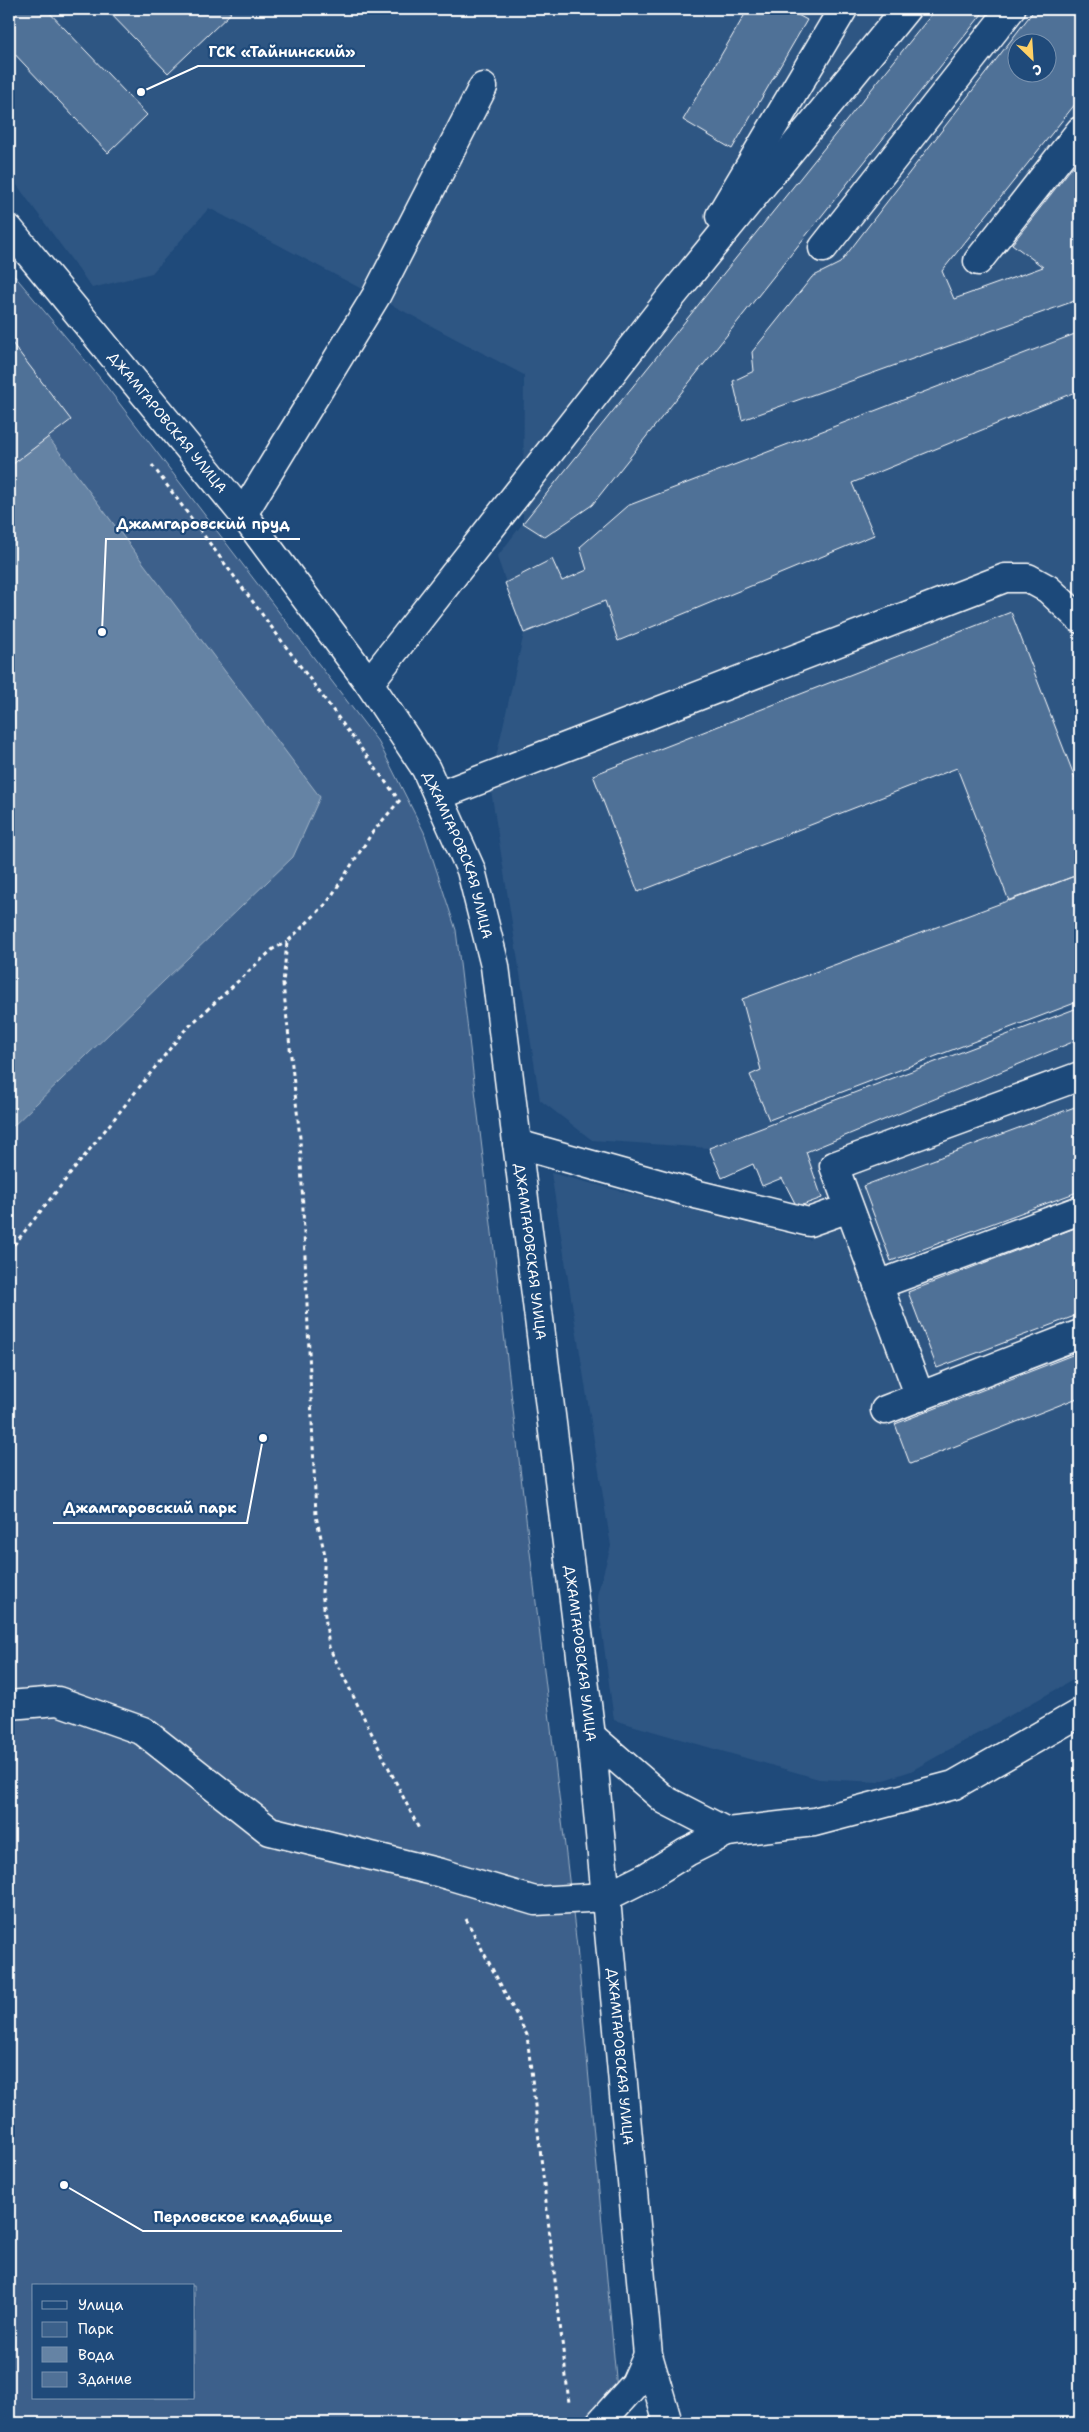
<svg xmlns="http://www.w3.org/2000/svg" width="1089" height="2432" font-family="'Shantell Sans',sans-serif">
  <rect width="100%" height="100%" fill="#1f4a7a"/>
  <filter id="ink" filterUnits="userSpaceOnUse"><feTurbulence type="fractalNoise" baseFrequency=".02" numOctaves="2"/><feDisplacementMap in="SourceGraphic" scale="10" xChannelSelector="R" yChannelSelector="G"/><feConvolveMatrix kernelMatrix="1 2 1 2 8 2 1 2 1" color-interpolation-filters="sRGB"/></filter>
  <g filter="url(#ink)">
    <path fill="#2e5683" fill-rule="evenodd" d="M 9,9 L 1080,9 L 1080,1676 L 911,1771 L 878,1782 L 819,1779 L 614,1720 L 597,1595 L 611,1546 L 551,1173 L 811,1240 L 782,1178 L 762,1186 L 753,1165 L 722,1178 L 709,1148 L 592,1140 L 540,1100 L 490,784 L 524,633 L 497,557 L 523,523 L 524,375 L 209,208 L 152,273 L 92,288 L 9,174 ZM 1016,42 L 1046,42 L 1046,72 L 1016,72 Z"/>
    <path fill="#3c618b" stroke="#9eb0c5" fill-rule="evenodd" d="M 9,269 L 100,378 L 379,743 L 424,832 L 456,930 L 577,1947 L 620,2423 L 9,2423 ZM 34,2286 L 194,2286 L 194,2398 L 34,2398 Z"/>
    <path fill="#6583a4" stroke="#a3b5c8" d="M 48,437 L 320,797 L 293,857 L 9,1130 L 9,467 Z"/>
    <path fill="#507197" stroke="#fff" fill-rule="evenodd" d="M 9,9 L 46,9 L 147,115 L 108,153 L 9,48 Z
      M 106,9 L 226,9 L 231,13 L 168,73 Z
      M 748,9 L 787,9 L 807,20 L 732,149 L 683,120 Z
      M 936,9 L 986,9 L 592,505 L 545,537 L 523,523 Z
      M 1035,9 L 1080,9 L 1080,98 L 942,271 L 954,299 L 1043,267 L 1012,244 L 1080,157 L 1080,299 L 742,420 L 733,381 L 754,371 L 752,352 L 812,277 L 840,263 ZM 1016,42 L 1046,42 L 1046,72 L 1016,72 Z
      M 1080,332 L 1080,390 L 852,483 L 874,535 L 618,641 L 605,601 L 524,633 L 505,583 L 552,559 L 562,581 L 587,570 L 580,547 L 627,506 Z
      M 9,339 L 71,420 L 9,467 Z
      M 1011,612 L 1080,791 L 1080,874 L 1009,901 L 957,768 L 638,892 L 593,775 Z
      M 1080,874 L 1080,1001 L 769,1120 L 750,1075 L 761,1070 L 742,999 Z
      M 1080,1007 L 1080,1039 L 806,1152 L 822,1198 L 797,1207 L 782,1178 L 762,1186 L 753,1164 L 722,1178 L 709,1148 Z
      M 1080,1105 L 1080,1191 L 891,1261 L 863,1186 Z
      M 1080,1226 L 1080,1314 L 937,1368 L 908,1292 Z
      M 1080,1352 L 1080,1397 L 910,1464 L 895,1424 Z"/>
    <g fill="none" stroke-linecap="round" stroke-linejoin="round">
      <g stroke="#fff" stroke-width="31">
        <g id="minor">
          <path d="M 720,216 L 843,9"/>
          <path id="s1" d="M 9,229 L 243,514 L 369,683 L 426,769 L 471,870 L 495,966 L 591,1736 L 648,2355 L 668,2423"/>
          <path d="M 823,248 L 1011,9"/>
          <path d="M 978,261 L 1080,131"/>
          <path d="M 243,514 L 376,296 L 483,87"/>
          <path d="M 369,683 L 672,296 L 906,9"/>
          <path d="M 438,796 L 1005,578 L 1028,578 L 1048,589 L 1080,619"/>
          <path d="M 517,1144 L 699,1195 L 809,1222 L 849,1208"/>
          <path d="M 878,1285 L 1080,1210"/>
          <path d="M 920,1397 L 834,1166 L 1080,1076"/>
          <path d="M 885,1410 L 1080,1334"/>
          <path d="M 9,1705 L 58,1701 L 143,1731 L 270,1831 L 441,1873 L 535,1901 L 606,1897 L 648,1876 L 687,1852 L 727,1832"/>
          <path d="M 591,1736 L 665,1800 L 727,1832 L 814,1822 L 954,1785 L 1080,1713"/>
          <path d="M 600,2423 L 635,2384 L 648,2355"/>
        </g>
      </g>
      <path stroke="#fff" stroke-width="3" stroke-dasharray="4 4" stroke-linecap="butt" d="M 152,465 L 396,796
        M 400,800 L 372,833 L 327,903 L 287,942 L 283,984 L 300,1138 L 316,1516 L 325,1555 L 322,1592 L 329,1647 L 419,1829
        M 9,1251 L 184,1031 L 273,949 L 287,942
        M 466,1919 L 527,2035 L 569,2403"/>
      <use href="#minor" stroke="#1f4a7a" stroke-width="28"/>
    </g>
  </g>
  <g text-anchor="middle" stroke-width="4.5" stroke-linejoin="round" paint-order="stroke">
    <g font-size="14" fill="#fff" stroke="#1f4a7a">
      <text dy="5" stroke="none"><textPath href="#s1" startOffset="250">ДЖАМГАРОВСКАЯ УЛИЦА</textPath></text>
      <text dy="5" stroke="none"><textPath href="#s1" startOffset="775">ДЖАМГАРОВСКАЯ УЛИЦА</textPath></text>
      <text dy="5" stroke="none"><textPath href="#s1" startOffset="1180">ДЖАМГАРОВСКАЯ УЛИЦА</textPath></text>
      <text dy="5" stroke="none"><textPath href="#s1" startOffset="1585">ДЖАМГАРОВСКАЯ УЛИЦА</textPath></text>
      <text dy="5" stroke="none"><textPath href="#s1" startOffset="1990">ДЖАМГАРОВСКАЯ УЛИЦА</textPath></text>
    </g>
  </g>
  <path fill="none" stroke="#fff" stroke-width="2" d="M141 92L198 66H365M102 632L106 539H300M263 1438L247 1523H53M64 2185L143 2231H342"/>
  <g fill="#fff" stroke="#1f4a7a" stroke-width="2">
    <circle cx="141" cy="92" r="5"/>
    <circle cx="102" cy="632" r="5"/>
    <circle cx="263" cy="1438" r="5"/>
    <circle cx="64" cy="2185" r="5"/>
  </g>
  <g font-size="15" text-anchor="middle" font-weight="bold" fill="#fff" stroke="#1f4a7a" stroke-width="4.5" stroke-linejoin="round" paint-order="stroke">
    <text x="282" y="57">ГСК «Тайнинский»</text>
    <text x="203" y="529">Джамгаровский пруд</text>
    <text x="150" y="1513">Джамгаровский парк</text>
    <text x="243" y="2222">Перловское кладбище</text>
  </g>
  <rect width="1089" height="2432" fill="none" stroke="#1f4a7a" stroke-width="30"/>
  <rect x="15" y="15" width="1059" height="2402" fill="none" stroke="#fff" stroke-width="2" filter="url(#ink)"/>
  <rect x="32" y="2284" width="162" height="115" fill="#1f4a7a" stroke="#7992af"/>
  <rect x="42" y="2301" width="25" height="8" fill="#1f4a7a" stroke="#7992af"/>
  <text x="78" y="2310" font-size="15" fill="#ffffff">Улица</text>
  <rect x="42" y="2322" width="25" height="15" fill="#3c618b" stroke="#7992af"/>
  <text x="78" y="2334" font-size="15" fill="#ffffff">Парк</text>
  <rect x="42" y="2347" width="25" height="15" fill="#6583a4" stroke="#7992af"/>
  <text x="78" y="2360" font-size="15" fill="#ffffff">Вода</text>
  <rect x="42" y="2372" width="25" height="15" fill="#507197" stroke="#7992af"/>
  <text x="78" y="2384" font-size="15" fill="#ffffff">Здание</text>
  <g transform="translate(1032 58) rotate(155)"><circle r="24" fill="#1f4a7a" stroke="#7992af"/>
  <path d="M0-4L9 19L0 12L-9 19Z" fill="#ffd166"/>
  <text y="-8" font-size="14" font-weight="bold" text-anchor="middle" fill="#ffffff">С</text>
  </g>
</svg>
